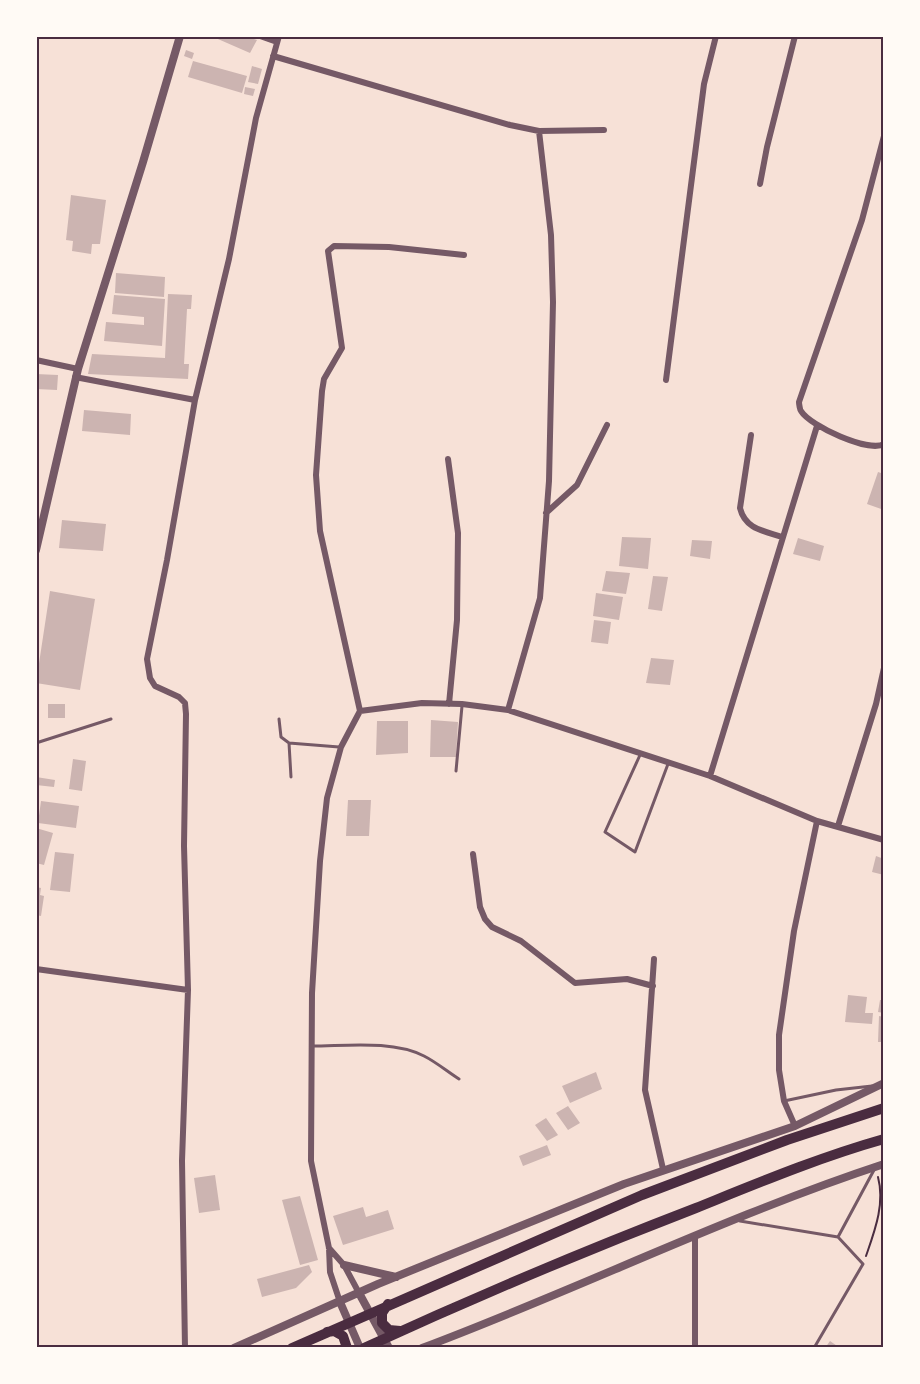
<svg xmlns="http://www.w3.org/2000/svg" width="920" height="1384" font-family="Signika,sans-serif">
  <rect width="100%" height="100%" fill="#f7e1d7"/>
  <path fill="#ccb4b1" d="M 211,36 L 246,36 L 257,40 L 250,53 Z
    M 186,50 L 194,53 L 192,59 L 184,56 Z
    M 193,61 L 247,76 L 242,93 L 188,77 Z
    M 252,66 L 262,69 L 258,84 L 248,82 Z
    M 245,87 L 255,89 L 253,96 L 244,94 Z
    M 71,195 L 106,200 L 100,244 L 92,244 L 91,254 L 72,251 L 73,241 L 66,240 Z
    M 116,273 L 165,277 L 164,297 L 115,293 Z
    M 168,294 L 192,295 L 191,309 L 187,309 L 184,364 L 189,364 L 188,379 L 88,374 L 92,354 L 165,358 Z
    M 114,295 L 165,299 L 162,346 L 104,341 L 106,322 L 144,325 L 144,317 L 112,314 Z
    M 36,374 L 58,375 L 57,390 L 36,389 Z
    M 84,410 L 131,414 L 130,435 L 82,431 Z
    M 878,472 L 884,474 L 884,510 L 867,504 Z
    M 62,520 L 106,524 L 103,551 L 59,548 Z
    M 622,537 L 651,538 L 648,569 L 619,566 Z
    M 798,538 L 824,546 L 820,561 L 793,554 Z
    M 692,540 L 712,541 L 710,559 L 690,556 Z
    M 606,571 L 630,573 L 626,594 L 602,591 Z
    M 653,576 L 668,577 L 662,611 L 648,609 Z
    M 50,591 L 95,599 L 80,690 L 36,683 Z
    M 596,593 L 623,597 L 619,620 L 593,616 Z
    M 594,620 L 611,622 L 608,644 L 591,642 Z
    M 651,658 L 674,660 L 670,685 L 646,683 Z
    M 48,704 L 65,704 L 65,718 L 48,718 Z
    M 431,720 L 458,722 L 456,757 L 430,757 Z
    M 377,721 L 408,721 L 408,753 L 376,755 Z
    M 73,759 L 86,761 L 82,791 L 69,789 Z
    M 36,777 L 55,780 L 54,787 L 36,785 Z
    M 348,800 L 371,800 L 369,836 L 346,836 Z
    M 41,801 L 79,806 L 76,828 L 38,823 Z
    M 36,828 L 53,833 L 44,865 L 36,863 Z
    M 55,852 L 74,854 L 70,892 L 50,890 Z
    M 876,856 L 884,859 L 884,875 L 872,872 Z
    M 36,887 L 41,888 L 40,895 L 44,896 L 41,916 L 36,915 Z
    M 848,995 L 867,997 L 865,1013 L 873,1013 L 872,1024 L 845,1022 Z
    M 880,1000 L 884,1000 L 884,1013 L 878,1012 Z
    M 879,1016 L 884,1017 L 884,1042 L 878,1042 Z
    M 596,1072 L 602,1089 L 570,1103 L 562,1086 Z
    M 568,1106 L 580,1123 L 568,1130 L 556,1113 Z
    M 546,1118 L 558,1135 L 547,1141 L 535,1125 Z
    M 547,1145 L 551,1155 L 523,1166 L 519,1156 Z
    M 215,1175 L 220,1210 L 199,1213 L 194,1178 Z
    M 300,1196 L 318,1260 L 300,1265 L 282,1200 Z
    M 363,1207 L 366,1217 L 388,1210 L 394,1229 L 343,1245 L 333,1216 Z
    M 309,1265 L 312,1272 L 296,1288 L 262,1297 L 257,1279 Z
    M 830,1341 L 840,1348 L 825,1348 Z"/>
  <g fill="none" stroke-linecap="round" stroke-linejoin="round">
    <path stroke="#4a2c40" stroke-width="2" d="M 866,1256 C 875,1230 885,1204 878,1177"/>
    <path stroke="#755966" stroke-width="3" d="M 279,719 L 281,737 L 289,743 L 339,747
      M 36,743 L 111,719
      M 289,743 L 291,777
      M 640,755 L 605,832 L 635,852 L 668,764
      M 456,771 L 462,706
      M 312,1046 C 346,1046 392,1040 424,1056 C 436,1062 448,1072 459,1079
      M 784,1101 L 836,1090 L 872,1086
      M 740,1221 L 838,1237 L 863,1264 L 814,1348
      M 838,1237 L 874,1170"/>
    <path stroke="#755966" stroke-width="6" d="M 260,36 L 277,42
      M 273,56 L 510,125 L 539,131 L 604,130
      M 884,136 L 862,220 L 799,402 C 799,404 800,410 801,411 C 810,426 869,453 884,444
      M 760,184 L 767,147 L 795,36
      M 36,360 L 78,369
      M 75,377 L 195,400
      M 666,380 L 704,84 L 716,36
      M 751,435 L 740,508 C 745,529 764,531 782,537
      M 448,459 L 458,533 L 457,620 L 449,704
      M 546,513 L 577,485 L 607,425
      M 508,710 L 540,598 L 549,481 L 553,302 L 551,235 L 539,131
      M 360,711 L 320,531 L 316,475 L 322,391 L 324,379 L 342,348 L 328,251 L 334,246 L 389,247 L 464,255
      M 360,711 L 422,703 L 462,704 L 508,710 L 710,776 L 817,821 L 884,840
      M 710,776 L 817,426
      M 838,826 L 876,704 L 884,668
      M 473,854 L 480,907 L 485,919 L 492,927 L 521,941 L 575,983 L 627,979 L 653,986
      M 654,959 L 645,1090 L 663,1169
      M 36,969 L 188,990
      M 795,1126 L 784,1101 L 779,1070 L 779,1035 L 794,931 L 817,821
      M 329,1248 L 344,1265 L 359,1293
      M 340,1302 L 330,1272 L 329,1248 L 311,1161 L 312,993 L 320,861 L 327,798 L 341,747 L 360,711
      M 185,1348 L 182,1161 L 188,990 L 184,846 L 186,714 L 185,703 L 179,697 L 155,686 L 150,678 L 147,659 L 167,560 L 195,400 L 229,259 L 256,118 L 279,36
      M 695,1348 L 695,1236"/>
    <path stroke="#755966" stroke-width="8" d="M 36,550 L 78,369 L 143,162 L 180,36
      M 344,1265 L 396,1277
      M 359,1293 L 389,1348
      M 340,1302 L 360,1348
      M 234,1348 L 378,1284 L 624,1184 L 795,1126 L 884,1083
      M 422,1348 C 577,1290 726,1216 884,1164"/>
    <path stroke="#4a2c40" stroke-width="10" d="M 388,1304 L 382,1313 L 382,1323 L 389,1330 L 400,1331
      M 327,1332 L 334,1331 L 343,1336 L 347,1348
      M 292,1348 L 642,1195 L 787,1140 L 884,1108
      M 364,1348 C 473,1298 584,1251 696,1208 C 758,1183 820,1157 884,1139"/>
  </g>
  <rect width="920" height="1384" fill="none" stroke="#fffaf5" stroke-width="75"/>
  <rect x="38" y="38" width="844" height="1308" fill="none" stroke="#4a2c40" stroke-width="2"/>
</svg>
